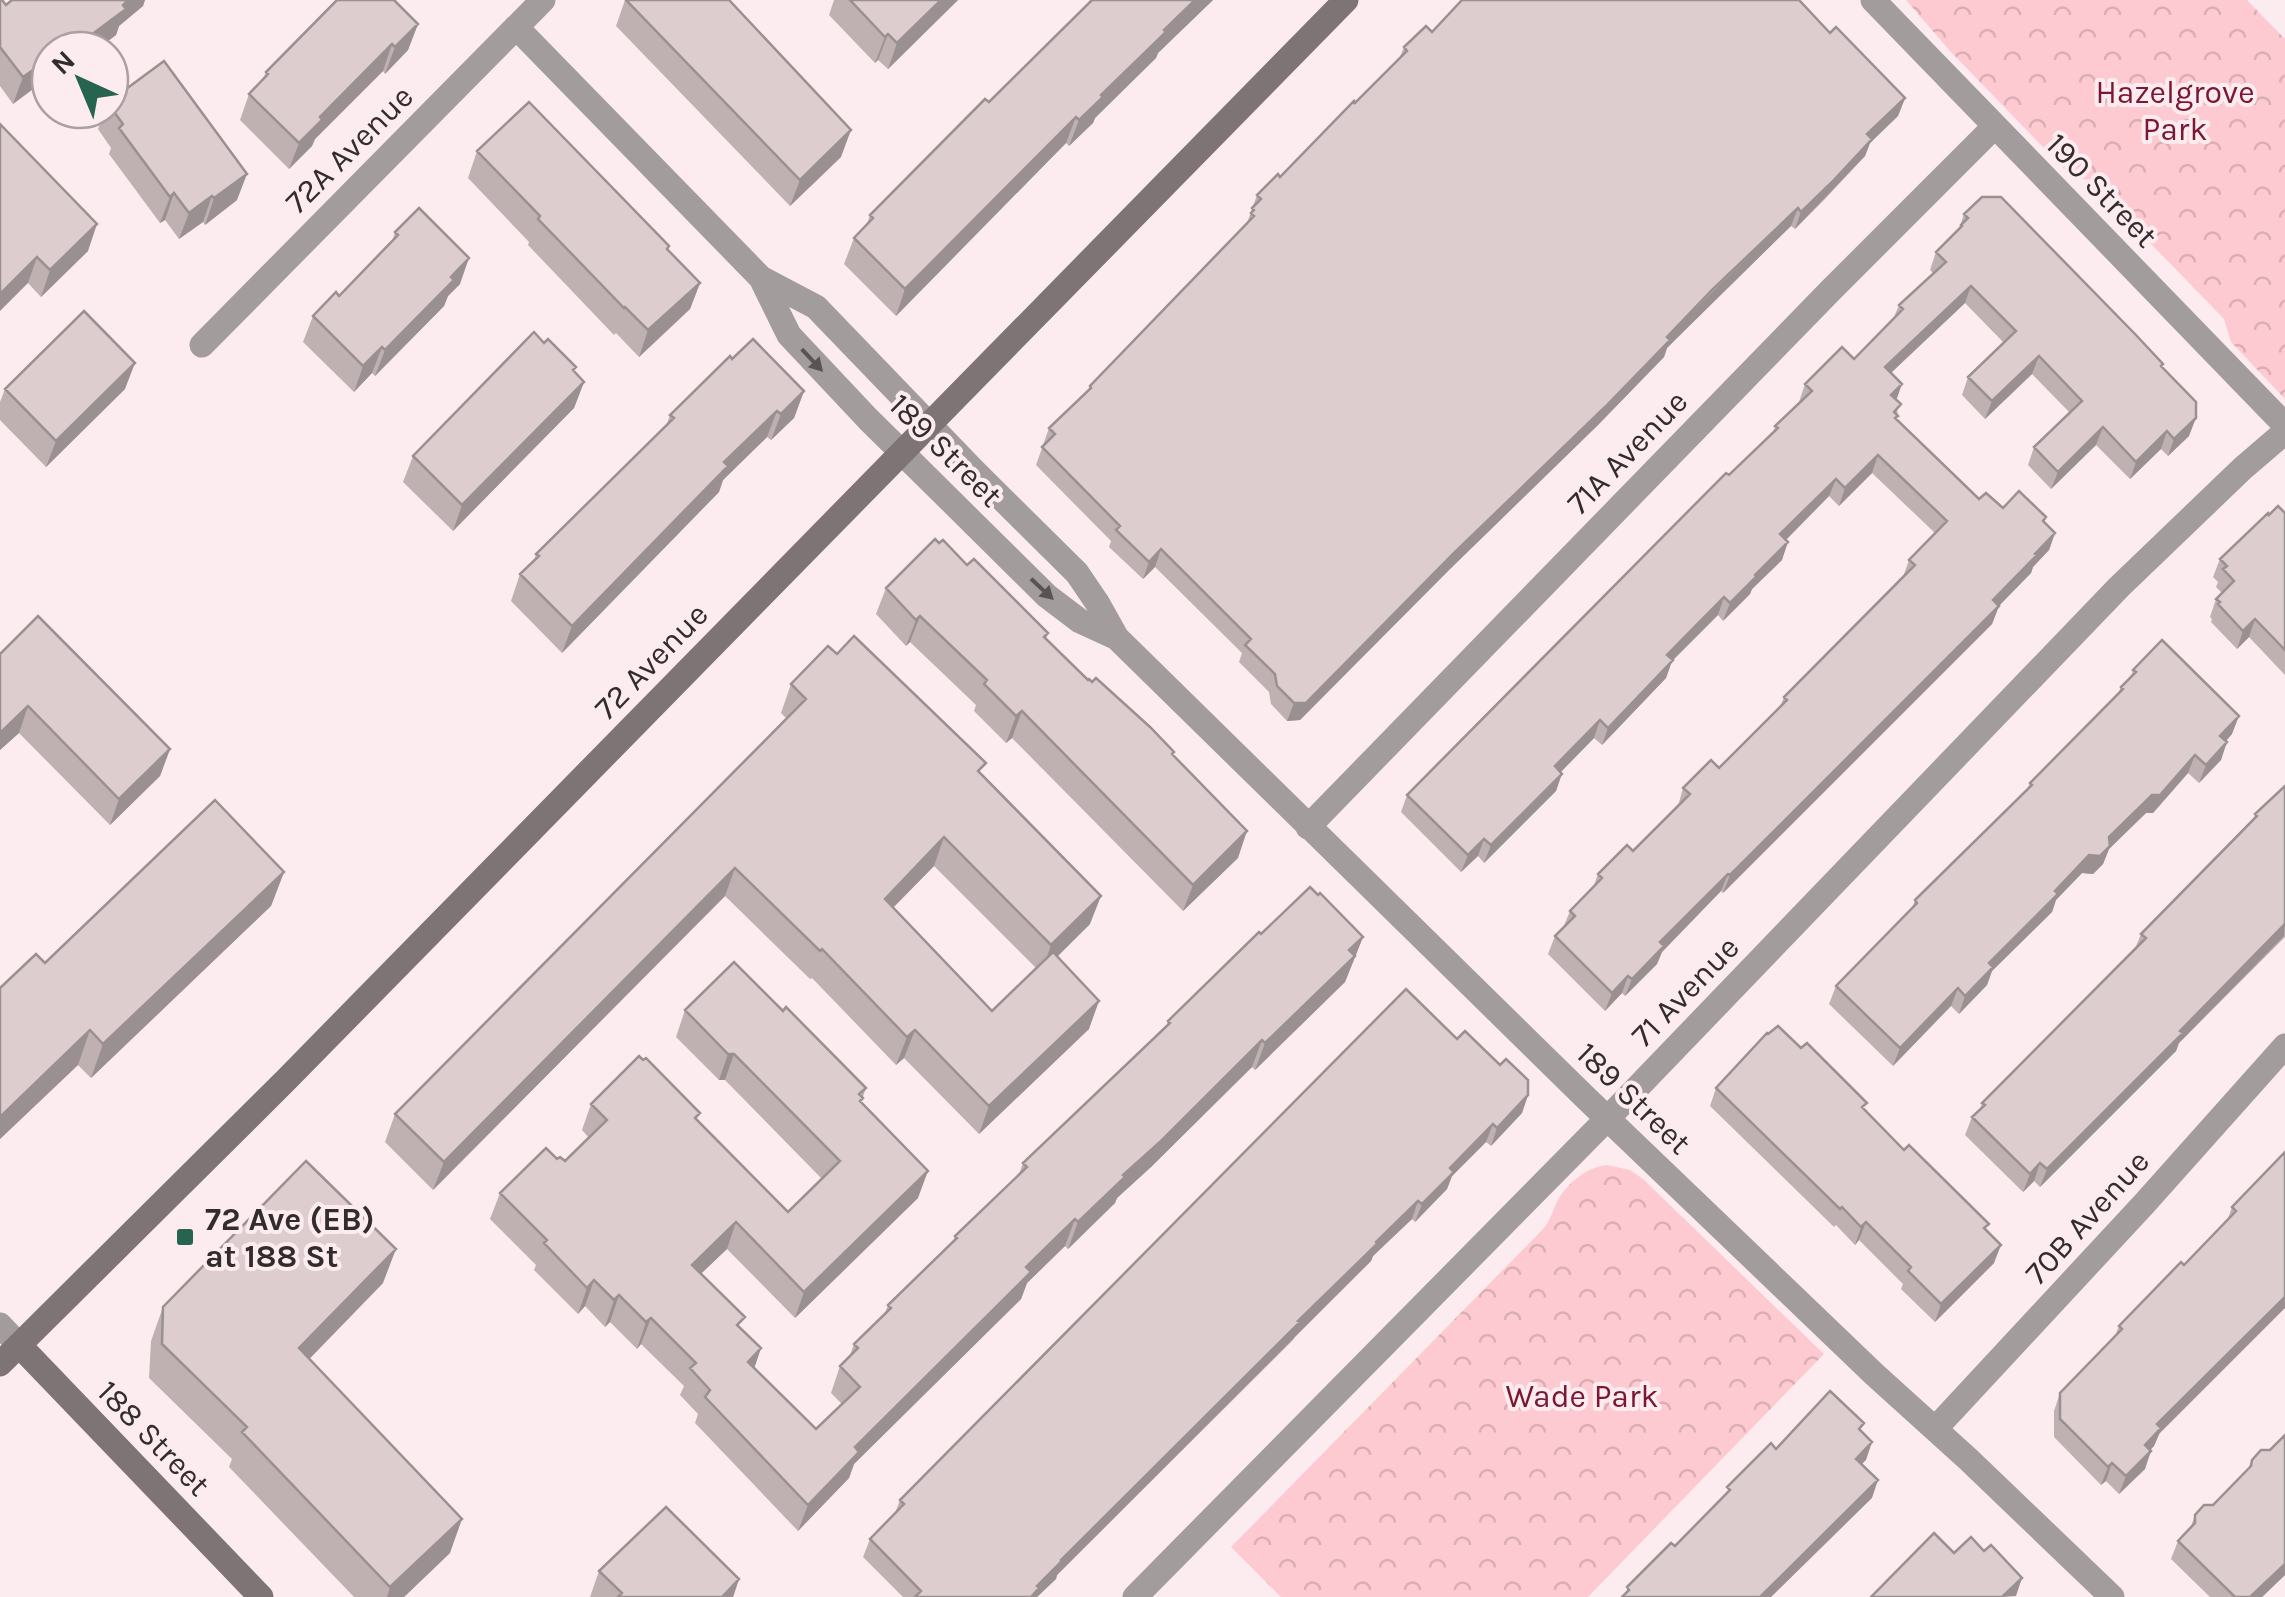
<svg xmlns="http://www.w3.org/2000/svg" width="2285" height="1597" font-family="Karla,sans-serif">
  <defs>
    <pattern id="park-crowns" width="20" height="18" patternUnits="userSpaceOnUse" patternTransform="scale(2.5)"><rect width="20" height="18" fill="#fecad1"/><path d="M2 6a3 3 0 1 1 6 0M12 15a3 3 0 1 1 6 0" fill="none" stroke="#daaeb4"/></pattern>
  </defs>
  <rect width="100%" height="100%" fill="#fdecef"/>
  <path fill="url(#park-crowns)" d="M 1906,0 L 2247,0 L 2285,39 L 2285,399 L 2231,342 L 2224,319 L 2089,180 L 2072,177 L 2068,173 L 1950,51 Z
    M 1607,1165 L 1630,1170 L 1643,1179 L 1824,1354 L 1588,1597 L 1281,1597 L 1231,1547 L 1544,1228 C 1552,1218 1553,1208 1559,1198 C 1570,1181 1588,1167 1607,1165 Z"/>
  <g fill="none" stroke-linecap="round" stroke-linejoin="round">
    <path stroke="#a39c9d" stroke-width="25" d="M 1873,0 L 2285,425
      M 516,27 L 761,278 L 816,307 L 973,470 L 1077,573 L 1098,604 L 1117,638 L 1586,1098 L 1874,1374 L 1968,1459 L 2112,1597
      M 761,278 L 789,335 L 868,419 L 1047,596 L 1080,621 L 1117,638
      M 202,345 L 543,0
      M 1308,827 L 1831,290 L 1995,126
      M 0,1325 L 19,1345
      M 1935,1429 L 2144,1204 L 2285,1046
      M 1135,1597 L 1608,1118 L 2119,587 L 2243,468 L 2285,432"/>
    <path stroke="#7e7475" stroke-width="25" d="M 19,1345 L 261,1597
      M 0,1364 L 287,1079 L 1346,0"/>
  </g>
  <path fill="#bfb0b2" fill-rule="evenodd" d="M 0,0 L 6,5 L 12,0 L 145,0 L 143,6 L 119,26 L 116,35 L 96,50 L 50,50 L 50,85 L 37,95 L 33,89 L 13,104 L 0,86 Z
    M 625,0 L 841,157 L 790,206 L 616,26 Z
    M 834,0 L 958,0 L 888,69 L 878,60 L 875,63 L 829,15 Z
    M 1092,0 L 1213,0 L 1158,53 L 1156,58 L 1095,118 L 1093,123 L 1069,146 L 1066,143 L 896,316 L 844,264 L 854,238 L 867,224 L 870,215 L 1045,48 Z
    M 418,24 L 408,50 L 385,74 L 383,71 L 315,139 L 312,146 L 289,169 L 240,120 L 249,94 L 263,79 L 266,72 Z
    M 1432,32 L 1830,33 L 1905,98 L 1898,116 L 1870,143 L 1865,156 L 1825,199 L 1795,229 L 1791,226 L 1706,308 L 1667,348 L 1664,357 L 1598,425 L 1448,571 L 1300,720 L 1287,721 L 1271,704 L 1269,692 L 1239,662 L 1242,653 L 1155,567 L 1143,579 L 1109,547 L 1111,541 L 1036,465 L 1049,428 L 1088,390 L 1090,386 L 1247,223 L 1257,195 L 1280,177 L 1355,103 L 1400,57 L 1404,47 Z
    M 110,101 L 237,200 L 205,225 L 203,222 L 179,239 L 165,220 L 160,223 L 109,154 L 111,148 L 98,129 L 105,110 L 110,110 Z
    M 0,124 L 88,251 L 41,297 L 28,283 Z
    M 477,151 L 668,250 L 700,283 L 690,309 L 639,357 L 616,333 L 614,335 L 528,245 L 529,242 L 468,178 Z
    M 1964,214 L 2163,364 L 2162,367 L 2189,436 L 2168,456 L 2161,449 L 2130,479 L 2096,445 L 2051,489 L 2028,465 L 2034,447 L 2070,413 L 2032,374 L 1985,419 L 1962,395 L 1968,377 L 2004,343 L 1965,303 L 1891,373 L 1896,400 L 1898,416 L 1896,420 L 1979,499 L 2044,522 L 2055,533 L 2049,550 L 2033,567 L 2031,573 L 1999,606 L 1992,624 L 1723,893 L 1721,891 L 1662,952 L 1657,964 L 1625,996 L 1622,993 L 1605,1011 L 1548,954 L 1555,936 L 1563,928 L 1570,911 L 1594,885 L 1598,874 L 1633,851 L 1678,806 L 1683,788 L 1719,768 L 1780,707 L 1784,697 L 1903,577 L 1909,560 L 1935,533 L 1872,473 L 1839,506 L 1829,496 L 1786,540 L 1782,560 L 1752,589 L 1750,594 L 1723,621 L 1718,615 L 1672,661 L 1666,678 L 1602,745 L 1594,738 L 1561,772 L 1556,791 L 1484,863 L 1478,856 L 1461,872 L 1401,812 L 1407,795 L 1773,433 L 1775,426 L 1799,402 L 1805,384 L 1854,359 L 1894,317 L 1899,305 L 1933,273 L 1930,270 L 1936,252 L 1959,229 Z
    M 395,232 L 460,284 L 448,296 L 444,306 L 375,376 L 372,373 L 354,392 L 303,342 L 313,316 L 339,296 L 392,242 Z
    M 544,343 L 576,367 L 574,372 L 584,382 L 574,408 L 453,531 L 403,482 L 413,456 Z
    M 732,359 L 804,391 L 794,418 L 771,440 L 767,437 L 723,480 L 719,492 L 562,653 L 511,601 L 520,574 L 534,561 L 536,554 L 666,426 L 670,415 Z
    M 5,389 L 125,389 L 46,467 L 0,420 L 0,402 Z
    M 2285,513 L 2285,675 L 2249,637 L 2237,649 L 2211,622 L 2212,619 L 2210,617 L 2216,599 L 2222,593 L 2216,587 L 2218,582 L 2213,577 L 2220,559 L 2269,515 Z
    M 967,565 L 1048,633 L 1046,639 L 1088,680 L 1173,756 L 1238,858 L 1183,911 L 1012,738 L 1006,743 L 974,711 L 976,705 L 910,642 L 906,646 L 876,614 L 886,588 Z
    M 0,654 L 170,749 L 160,776 L 110,825 L 19,733 L 0,750 Z
    M 837,654 L 982,774 L 1090,924 L 1057,956 L 1089,1029 L 979,1134 L 904,1058 L 896,1065 L 812,978 L 810,979 L 725,896 L 433,1190 L 385,1142 L 395,1114 L 787,719 L 781,713 L 791,684 ZM 934,866 L 1036,968 L 992,1011 L 893,908 Z
    M 2133,670 L 2232,734 L 2226,741 L 2221,760 L 2199,783 L 2188,773 L 2153,813 L 2146,813 L 2109,849 L 2103,864 L 2093,874 L 2082,873 L 2056,900 L 2052,912 L 1992,971 L 1987,985 L 1959,1014 L 1951,1006 L 1893,1066 L 1829,1004 L 1836,986 L 1912,908 L 1915,900 L 2027,790 L 2030,783 L 2118,694 L 2121,687 L 2131,677 Z
    M 2285,786 L 2285,937 L 2179,1043 L 2176,1051 L 2040,1187 L 2034,1181 L 2023,1192 L 1965,1135 L 1972,1117 L 1980,1110 L 1982,1103 L 2135,949 L 2141,934 L 2253,821 L 2255,814 Z
    M 284,872 L 271,906 L 91,1078 L 78,1065 L 0,1139 L 0,988 L 45,963 Z
    M 1261,934 L 1363,937 L 1345,982 L 1255,1070 L 1252,1067 L 1151,1167 L 1117,1198 L 1115,1203 L 1068,1249 L 1065,1246 L 1027,1283 L 1021,1299 L 854,1464 L 849,1478 L 798,1531 L 695,1423 L 698,1414 L 680,1395 L 684,1386 L 641,1344 L 637,1349 L 610,1322 L 605,1327 L 585,1306 L 578,1314 L 534,1270 L 536,1265 L 490,1219 L 500,1193 L 557,1159 L 565,1161 L 589,1138 L 582,1130 L 591,1104 L 697,1121 L 788,1212 L 822,1179 L 725,1080 L 719,1080 L 676,1037 L 685,1010 L 783,1011 L 866,1088 L 861,1102 L 918,1198 L 795,1318 L 727,1249 L 700,1274 L 741,1328 L 761,1348 L 754,1368 L 816,1429 L 842,1404 L 831,1393 L 840,1366 L 849,1358 L 854,1344 L 885,1313 L 888,1305 L 953,1242 L 955,1236 L 1019,1174 L 1023,1163 L 1166,1027 L 1168,1021 Z
    M 1457,1039 L 1528,1095 L 1522,1113 L 1491,1146 L 1486,1142 L 1452,1176 L 1447,1189 L 1415,1222 L 1412,1219 L 1373,1256 L 1371,1261 L 1295,1336 L 1293,1340 L 1057,1575 L 1056,1579 L 1037,1597 L 903,1597 L 863,1557 L 870,1539 L 895,1513 L 900,1500 Z
    M 1716,1088 L 1864,1110 L 1986,1230 L 1994,1263 L 1935,1322 L 1901,1289 L 1903,1284 L 1859,1240 L 1855,1245 L 1836,1225 L 1834,1227 L 1710,1106 Z
    M 2285,1152 L 2154,1446 L 2150,1450 L 2145,1469 L 2119,1494 L 2106,1481 L 2101,1485 L 2054,1437 L 2054,1411 L 2060,1393 L 2115,1336 L 2119,1326 L 2184,1265 L 2227,1221 L 2232,1207 Z
    M 383,1283 L 309,1359 L 450,1553 L 404,1597 L 354,1597 L 229,1467 L 232,1459 L 149,1378 L 151,1341 L 163,1307 Z
    M 2285,1435 L 2285,1575 L 2262,1597 L 2210,1597 L 2171,1559 L 2178,1541 L 2190,1529 L 2195,1515 L 2213,1505 L 2248,1469 L 2252,1460 L 2270,1450 Z
    M 599,1571 L 739,1579 L 733,1597 L 590,1597 Z"/>
  <path fill="#9b9091" d="M 128,0 L 145,0 L 143,6 L 119,26 L 116,35 L 96,50 L 71,50 Z
    M 941,0 L 958,0 L 888,69 L 897,43 Z
    M 1195,0 L 1213,0 L 1158,53 L 1156,58 L 1095,118 L 1093,123 L 1069,146 L 1079,120 L 1101,95 Z
    M 418,24 L 408,50 L 385,74 L 395,47 Z
    M 888,34 L 878,60 L 875,63 L 885,37 Z
    M 392,44 L 383,71 L 315,139 L 312,146 L 289,169 L 299,143 L 320,117 Z
    M 43,63 L 33,89 L 13,104 L 23,77 Z
    M 50,66 L 50,85 L 37,95 L 47,68 Z
    M 1905,98 L 1898,116 L 1870,143 L 1865,156 L 1795,229 L 1801,212 L 1867,134 Z
    M 1076,117 L 1066,143 L 896,316 L 905,289 Z
    M 851,130 L 841,157 L 790,206 L 800,180 Z
    M 247,174 L 237,200 L 205,225 L 214,198 Z
    M 174,193 L 165,220 L 160,223 L 170,197 Z
    M 212,196 L 203,222 L 179,239 L 189,213 Z
    M 1798,208 L 1791,226 L 1667,348 L 1664,357 L 1598,425 L 1448,571 L 1300,720 L 1287,721 L 1294,703 Z
    M 97,224 L 88,251 L 41,297 L 50,270 Z
    M 37,257 L 28,283 L 0,311 L 0,294 Z
    M 469,258 L 460,284 L 448,296 L 444,306 L 375,376 L 385,350 Z
    M 700,283 L 690,309 L 639,357 L 648,330 Z
    M 1971,286 L 1965,303 L 1878,385 L 1885,367 Z
    M 382,347 L 372,373 L 354,392 L 363,366 Z
    M 2039,356 L 2032,374 L 1985,419 L 1992,401 Z
    M 135,363 L 125,389 L 46,467 L 56,441 Z
    M 584,382 L 574,408 L 453,531 L 462,505 Z
    M 1902,384 L 1896,401 L 1891,395 Z
    M 804,391 L 794,418 L 771,440 L 781,414 Z
    M 777,411 L 767,437 L 723,480 L 719,492 L 562,653 L 572,626 L 724,462 Z
    M 2196,418 L 2189,436 L 2168,456 L 2174,439 Z
    M 2103,427 L 2096,445 L 2051,489 L 2058,472 Z
    M 2167,431 L 2161,449 L 2130,479 L 2136,462 Z
    M 1878,455 L 1872,473 L 1839,506 L 1845,488 Z
    M 1836,479 L 1829,496 L 1774,552 L 1780,534 Z
    M 2055,533 L 2049,550 L 2033,567 L 2031,573 L 1987,618 L 1993,600 Z
    M 1788,542 L 1782,560 L 1752,589 L 1750,594 L 1723,621 L 1730,603 L 1755,575 Z
    M 1161,549 L 1155,567 L 1143,579 L 1149,562 Z
    M 1724,597 L 1718,615 L 1672,661 L 1666,678 L 1602,745 L 1608,728 L 1667,655 Z
    M 1999,606 L 1992,624 L 1723,893 L 1730,875 Z
    M 920,616 L 910,642 L 906,646 L 916,620 Z
    M 2255,619 L 2249,637 L 2237,649 L 2243,631 Z
    M 28,706 L 19,733 L 0,750 L 0,733 Z
    M 1022,711 L 1012,738 L 1006,743 L 1016,716 Z
    M 2239,716 L 2232,734 L 2214,754 L 2220,736 Z
    M 1600,720 L 1594,738 L 1549,784 L 1555,766 Z
    M 2227,742 L 2221,760 L 2199,783 L 2206,765 Z
    M 170,749 L 160,776 L 110,825 L 119,799 Z
    M 2195,755 L 2188,773 L 2153,813 L 2146,813 L 2109,849 L 2103,864 L 2093,874 L 2082,873 L 2056,900 L 2052,912 L 1992,971 L 1987,985 L 1959,1014 L 1965,996 L 1989,963 L 2055,891 L 2089,855 Z
    M 1562,774 L 1556,791 L 1484,863 L 1491,845 Z
    M 1247,831 L 1238,858 L 1183,911 L 1193,885 Z
    M 944,837 L 934,866 L 874,927 L 885,899 Z
    M 1484,839 L 1478,856 L 1461,872 L 1468,855 Z
    M 735,868 L 725,896 L 433,1190 L 444,1162 Z
    M 284,872 L 271,906 L 91,1078 L 103,1044 Z
    M 1728,874 L 1721,891 L 1662,952 L 1657,964 L 1625,996 L 1632,979 L 1660,942 Z
    M 1101,896 L 1090,924 L 1041,973 L 1051,945 Z
    M 2285,924 L 2284,936 L 2179,1043 L 2176,1051 L 2040,1187 L 2047,1169 Z
    M 1363,937 L 1345,982 L 1255,1070 L 1265,1043 Z
    M 1628,976 L 1622,993 L 1605,1011 L 1612,993 Z
    M 1958,988 L 1951,1006 L 1893,1066 L 1900,1048 Z
    M 1099,1001 L 1089,1029 L 979,1134 L 989,1106 Z
    M 90,1030 L 78,1065 L 0,1139 L 0,1117 Z
    M 915,1030 L 904,1058 L 896,1065 L 907,1037 Z
    M 1262,1040 L 1252,1067 L 1151,1167 L 1117,1198 L 1115,1203 L 1068,1249 L 1078,1222 L 1123,1175 Z
    M 728,1054 L 734,1054 L 725,1080 L 719,1080 Z
    M 1528,1095 L 1522,1113 L 1491,1146 L 1497,1128 Z
    M 1493,1124 L 1486,1142 L 1452,1176 L 1447,1189 L 1415,1222 L 1422,1204 L 1450,1168 Z
    M 2040,1163 L 2034,1181 L 2023,1192 L 2030,1174 Z
    M 928,1171 L 918,1198 L 795,1318 L 804,1292 Z
    M 1418,1201 L 1412,1219 L 1373,1256 L 1371,1261 L 1057,1575 L 1056,1579 L 1037,1597 L 1031,1597 L 1037,1586 L 1061,1560 Z
    M 1075,1219 L 1065,1246 L 1027,1283 L 1021,1299 L 854,1464 L 849,1478 L 798,1531 L 808,1505 L 855,1447 L 1026,1267 Z
    M 736,1222 L 727,1249 L 682,1292 L 692,1265 Z
    M 1866,1222 L 1859,1240 L 1855,1245 L 1861,1227 Z
    M 2001,1245 L 1994,1263 L 1935,1322 L 1941,1304 Z
    M 396,1249 L 383,1283 L 287,1382 L 299,1348 Z
    M 594,1280 L 585,1306 L 578,1314 L 587,1288 Z
    M 619,1295 L 610,1322 L 605,1327 L 614,1300 Z
    M 2285,1297 L 2285,1308 L 2159,1434 L 2154,1446 L 2138,1463 L 2145,1445 L 2157,1424 Z
    M 651,1318 L 641,1344 L 637,1349 L 646,1322 Z
    M 761,1348 L 752,1375 L 748,1362 Z
    M 1872,1442 L 1866,1460 L 1849,1477 L 1856,1459 Z
    M 2151,1451 L 2145,1469 L 2119,1494 L 2126,1476 Z
    M 2112,1463 L 2106,1481 L 2101,1485 L 2108,1467 Z
    M 1878,1480 L 1872,1498 L 1771,1597 L 1760,1597 Z
    M 462,1519 L 450,1553 L 404,1597 L 387,1597 L 390,1587 Z
    M 2285,1564 L 2285,1575 L 2262,1597 L 2250,1597 Z
    M 2022,1578 L 2016,1596 L 2002,1597 Z
    M 739,1579 L 733,1597 L 722,1597 Z"/>
  <path fill="#decdcf" stroke="#9b9091" stroke-width="2.5" d="M 0,0 L 2,0 L 6,5 L 12,0 L 128,0 L 123,5 L 126,9 L 71,50 L 50,50 L 50,66 L 47,68 L 43,63 L 23,77 L 0,47 Z
    M 337,0 L 394,0 L 418,24 L 395,47 L 392,44 L 320,117 L 322,120 L 299,143 L 249,94 L 268,74 L 266,72 Z
    M 626,0 L 729,0 L 851,130 L 800,180 Z
    M 850,0 L 941,0 L 897,43 L 888,34 L 885,37 Z
    M 1092,0 L 1195,0 L 1164,30 L 1166,32 L 1101,95 L 1103,97 L 1079,120 L 1076,117 L 905,289 L 854,238 L 873,218 L 870,215 L 985,99 L 989,102 Z
    M 1462,0 L 1799,0 L 1830,33 L 1836,27 L 1905,98 L 1867,134 L 1872,139 L 1832,182 L 1801,212 L 1798,208 L 1712,290 L 1667,337 L 1670,340 L 1605,407 L 1454,553 L 1306,703 L 1294,703 L 1277,686 L 1275,674 L 1245,645 L 1251,639 L 1161,549 L 1149,562 L 1116,530 L 1120,526 L 1042,447 L 1055,434 L 1049,428 L 1091,388 L 1090,386 L 1254,216 L 1251,213 L 1254,210 L 1252,208 L 1261,199 L 1257,195 L 1278,174 L 1280,177 L 1354,101 L 1355,103 L 1407,51 L 1404,47 L 1426,26 L 1432,32 Z
    M 164,61 L 247,174 L 214,198 L 212,196 L 189,213 L 174,193 L 170,197 L 119,128 L 123,124 L 110,106 L 110,101 Z
    M 529,102 L 669,246 L 667,249 L 700,283 L 648,330 L 625,307 L 624,308 L 538,219 L 540,216 L 477,151 Z
    M 0,124 L 97,224 L 50,270 L 37,257 L 0,294 Z
    M 1982,197 L 2001,197 L 2135,334 L 2163,364 L 2161,366 L 2196,402 L 2196,418 L 2174,439 L 2167,431 L 2136,462 L 2103,427 L 2058,472 L 2034,447 L 2082,401 L 2039,356 L 1992,401 L 1968,377 L 2016,331 L 1971,286 L 1885,367 L 1902,384 L 1891,395 L 1901,404 L 1894,412 L 1898,416 L 1895,418 L 1979,499 L 1986,493 L 2003,508 L 2019,491 L 2046,517 L 2043,521 L 2055,533 L 2035,554 L 2037,555 L 1993,600 L 1999,606 L 1730,875 L 1728,874 L 1660,942 L 1664,946 L 1632,979 L 1628,976 L 1612,993 L 1555,936 L 1575,916 L 1570,911 L 1602,878 L 1598,874 L 1627,845 L 1633,851 L 1690,794 L 1683,788 L 1711,760 L 1719,768 L 1787,700 L 1784,697 L 1915,565 L 1909,560 L 1947,521 L 1878,455 L 1845,488 L 1836,479 L 1780,534 L 1788,542 L 1755,575 L 1756,577 L 1730,603 L 1724,597 L 1667,655 L 1673,660 L 1608,728 L 1600,720 L 1555,766 L 1562,774 L 1491,845 L 1484,839 L 1468,855 L 1407,795 L 1726,473 L 1729,475 L 1778,428 L 1775,426 L 1812,391 L 1805,384 L 1842,347 L 1854,359 L 1903,309 L 1899,305 L 1946,262 L 1936,252 L 1962,226 L 1961,225 L 1968,218 L 1964,214 Z
    M 419,208 L 469,258 L 451,277 L 454,280 L 385,350 L 382,347 L 363,366 L 313,316 L 336,292 L 339,296 L 398,235 L 395,232 Z
    M 84,311 L 135,363 L 56,441 L 5,389 Z
    M 534,332 L 544,343 L 548,339 L 576,367 L 573,370 L 584,382 L 462,505 L 413,456 Z
    M 753,339 L 804,391 L 781,414 L 777,411 L 724,462 L 728,466 L 572,626 L 520,574 L 539,556 L 536,554 L 674,418 L 670,415 L 730,356 L 732,359 Z
    M 2278,506 L 2285,513 L 2285,650 L 2255,619 L 2243,631 L 2218,604 L 2220,602 L 2216,599 L 2234,581 L 2223,569 L 2227,566 L 2220,559 L 2268,513 L 2269,515 Z
    M 935,539 L 939,543 L 943,540 L 967,565 L 974,559 L 1048,633 L 1044,637 L 1088,680 L 1089,679 L 1092,682 L 1096,678 L 1150,727 L 1174,752 L 1172,754 L 1247,831 L 1193,885 L 1022,711 L 1016,716 L 984,684 L 987,680 L 920,616 L 916,620 L 886,588 Z
    M 38,616 L 170,749 L 119,799 L 28,706 L 0,733 L 0,654 Z
    M 854,636 L 986,763 L 978,771 L 1101,896 L 1051,945 L 944,837 L 885,899 L 992,1011 L 1053,952 L 1099,1001 L 989,1106 L 915,1030 L 907,1037 L 822,949 L 820,951 L 735,868 L 444,1162 L 395,1114 L 806,699 L 791,684 L 828,646 L 837,654 Z
    M 2162,640 L 2239,716 L 2220,736 L 2227,742 L 2206,765 L 2195,755 L 2160,795 L 2152,795 L 2109,837 L 2110,846 L 2100,856 L 2089,855 L 2055,891 L 2058,894 L 1989,963 L 1993,967 L 1965,996 L 1958,988 L 1900,1048 L 1836,986 L 1917,903 L 1915,900 L 2032,785 L 2030,783 L 2123,689 L 2121,687 L 2136,672 L 2133,670 Z
    M 2285,786 L 2285,924 L 2180,1031 L 2183,1033 L 2047,1169 L 2040,1163 L 2030,1174 L 1972,1117 L 1985,1105 L 1982,1103 L 2146,938 L 2141,934 L 2257,816 L 2255,814 Z
    M 215,800 L 284,872 L 103,1044 L 90,1030 L 0,1117 L 0,988 L 36,954 L 45,963 Z
    M 1310,887 L 1318,895 L 1320,893 L 1363,937 L 1349,950 L 1355,956 L 1265,1043 L 1262,1040 L 1161,1141 L 1123,1175 L 1125,1177 L 1078,1222 L 1075,1219 L 1026,1267 L 1031,1272 L 855,1447 L 859,1452 L 808,1505 L 705,1397 L 710,1390 L 690,1368 L 696,1363 L 651,1318 L 646,1322 L 619,1295 L 614,1300 L 594,1280 L 587,1288 L 544,1243 L 547,1240 L 500,1193 L 546,1148 L 557,1159 L 560,1157 L 565,1161 L 607,1120 L 591,1104 L 639,1056 L 643,1060 L 646,1058 L 700,1113 L 695,1118 L 788,1212 L 840,1161 L 734,1054 L 728,1054 L 685,1010 L 734,962 L 783,1011 L 786,1007 L 866,1088 L 859,1094 L 863,1098 L 860,1101 L 928,1171 L 804,1292 L 736,1222 L 692,1265 L 745,1317 L 737,1325 L 761,1348 L 748,1362 L 816,1429 L 860,1387 L 840,1366 L 858,1348 L 854,1344 L 891,1308 L 888,1305 L 957,1238 L 955,1236 L 1027,1167 L 1023,1163 L 1170,1023 L 1168,1021 L 1259,932 L 1261,934 Z
    M 1406,989 L 1457,1039 L 1465,1031 L 1500,1065 L 1506,1059 L 1528,1080 L 1528,1095 L 1497,1128 L 1493,1124 L 1450,1168 L 1454,1172 L 1422,1204 L 1418,1201 L 1376,1242 L 1377,1244 L 1298,1321 L 1300,1322 L 1061,1560 L 1062,1561 L 1037,1586 L 1039,1588 L 1031,1597 L 915,1597 L 921,1591 L 870,1539 L 904,1504 L 900,1500 Z
    M 1778,1026 L 1801,1048 L 1807,1043 L 1867,1103 L 1862,1107 L 1904,1150 L 1909,1145 L 1989,1224 L 1984,1228 L 2001,1245 L 1941,1304 L 1908,1271 L 1911,1267 L 1866,1222 L 1861,1227 L 1842,1207 L 1840,1209 L 1716,1088 L 1767,1033 L 1768,1034 Z
    M 2285,1152 L 2285,1297 L 2157,1424 L 2161,1428 L 2145,1445 L 2151,1451 L 2126,1476 L 2112,1463 L 2108,1467 L 2060,1419 L 2060,1393 L 2122,1329 L 2119,1326 L 2181,1262 L 2184,1265 L 2236,1211 L 2232,1207 Z
    M 306,1161 L 396,1249 L 299,1348 L 462,1519 L 390,1587 L 242,1432 L 247,1427 L 162,1344 L 163,1307 Z
    M 1830,1391 L 1864,1423 L 1859,1429 L 1872,1442 L 1856,1459 L 1878,1480 L 1760,1597 L 1622,1597 L 1629,1590 L 1627,1587 L 1671,1543 L 1675,1546 L 1730,1490 L 1727,1487 L 1771,1443 L 1776,1449 Z
    M 2285,1435 L 2285,1564 L 2250,1597 L 2235,1597 L 2178,1541 L 2195,1523 L 2195,1515 L 2204,1505 L 2213,1505 L 2251,1466 L 2252,1460 L 2261,1450 L 2270,1450 Z
    M 666,1507 L 739,1579 L 722,1597 L 618,1597 L 622,1593 L 599,1571 Z
    M 1934,1533 L 1954,1553 L 1971,1537 L 1984,1551 L 1991,1545 L 2022,1578 L 2002,1597 L 1871,1597 Z"/>
  <defs><path id="oneway-solid" d="M-6-.8H1V-3.2L6.5 0L1 3.2V.8H-6Z" transform="scale(2.5)"/></defs>
  <g fill="#5a5354">
    <use href="#oneway-solid" transform="translate(812 360) rotate(47)"/>
    <use href="#oneway-solid" transform="translate(1042 589) rotate(43)"/>
  </g>
  <rect fill="#276450" stroke="#fdecef" stroke-width="4" x="175" y="1227" width="20" height="20" rx="5"/>
  <g text-anchor="middle" stroke-width="8" stroke-linejoin="round" paint-order="stroke">
    <g font-size="32" fill="#791735" stroke="#fdecef">
      <text x="2175" y="103">Hazelgrove<tspan x="2175" dy="37">Park</tspan></text>
      <text x="1582" y="1407">Wade Park</text>
    </g>
    <g font-size="32" fill="#322c2c" stroke="#fdecef">
      <text transform="translate(349 149) rotate(-45)" y="11">72A Avenue</text>
      <text transform="translate(2102 190) rotate(46)" y="11">190 Street</text>
      <text transform="translate(946 450) rotate(45)" y="11">189 Street</text>
      <text transform="translate(1627 452) rotate(-46)" y="11">71A Avenue</text>
      <text transform="translate(651 661) rotate(-46)" y="11">72 Avenue</text>
      <text transform="translate(1685 991) rotate(-46)" y="11">71 Avenue</text>
      <text transform="translate(1634 1098) rotate(44)" y="11">189 Street</text>
      <text transform="translate(2087 1217) rotate(-48)" y="11">70B Avenue</text>
      <text transform="translate(154 1438) rotate(46)" y="11">188 Street</text>
    </g>
    <g font-size="32" font-weight="bold" fill="#322c2c" stroke="#fdecef" text-anchor="start">
      <text x="205" y="1230">72 Ave (EB)<tspan x="205" dy="37">at 188 St</tspan></text>
    </g>
  </g>
  <g transform="translate(80 80) rotate(316)"><circle r="48" fill="#fdecef" stroke="#ac9fa1" stroke-width="2.5"/>
  <path d="M0-8L18 38L0 25L-18 38Z" fill="#276450"/>
  <text y="-15" font-size="28" font-weight="bold" text-anchor="middle" fill="#322c2c">N</text>
  </g>
</svg>
